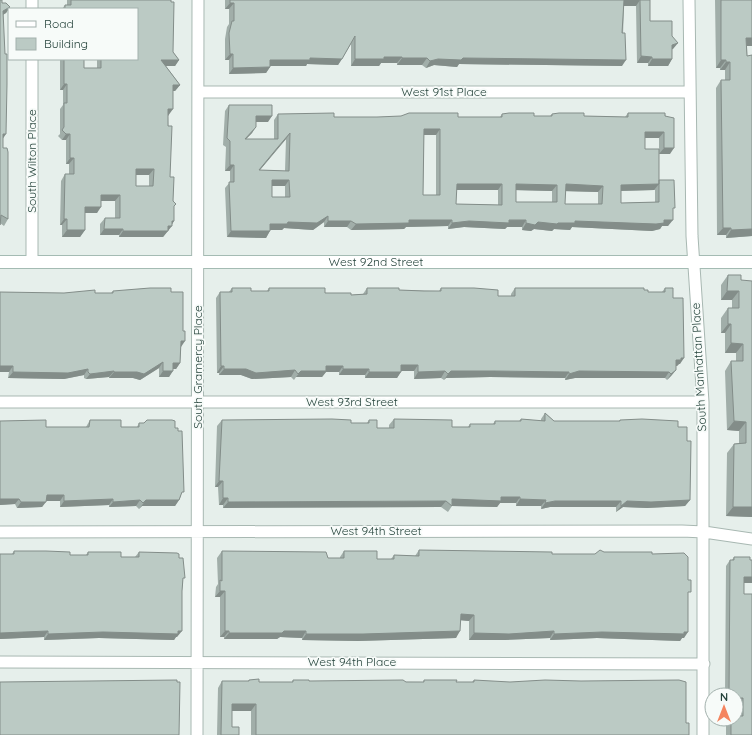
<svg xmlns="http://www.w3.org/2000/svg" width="752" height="735" font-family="Quicksand,sans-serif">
  <rect width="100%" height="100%" fill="#e6efeb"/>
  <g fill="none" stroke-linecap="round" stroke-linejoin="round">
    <g stroke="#a8b8b2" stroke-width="13">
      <path id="street" d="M 689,0 L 692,236 L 703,402 L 703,735
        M 32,9 L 32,0
        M 198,92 L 689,92
        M 32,262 L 32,59
        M 0,402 L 703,402
        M 0,532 L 682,531 L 704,532 L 752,539
        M 0,662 L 704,664
        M 197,735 L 198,0"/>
    </g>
    <g stroke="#a4bbb3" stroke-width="14">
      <g id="secondary">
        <path id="s1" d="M 0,262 L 752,262"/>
      </g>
    </g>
    <use href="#street" stroke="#fff" stroke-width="11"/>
    <use href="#secondary" stroke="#fff" stroke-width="12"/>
  </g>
  <path fill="#a1aea9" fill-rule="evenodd" d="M 67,0 L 171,0 L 173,52 L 179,60 L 175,66 L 166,66 L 180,85 L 175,91 L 173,91 L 168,116 L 170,177 L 174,207 L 174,221 L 167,232 L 163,237 L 119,237 L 119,235 L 100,235 L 100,224 L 105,218 L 115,218 L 115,201 L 101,201 L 97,213 L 85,213 L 85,230 L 80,237 L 62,237 L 62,225 L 60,225 L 61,181 L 65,174 L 69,174 L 69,164 L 66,164 L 66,140 L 62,140 L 58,136 L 60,134 L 60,109 L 63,105 L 63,90 L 60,90 L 60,59 L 84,59 L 84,68 L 97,68 L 97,59 L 137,59 L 137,9 L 62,9 L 65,5 L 67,5 ZM 136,175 L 149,175 L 149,186 L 136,186 Z
    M 225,0 L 650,0 L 650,21 L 673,49 L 672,49 L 672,59 L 668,66 L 648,66 L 648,63 L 637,63 L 636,6 L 624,6 L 622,66 L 459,64 L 457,67 L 434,65 L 426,68 L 422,65 L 397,65 L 397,63 L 381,63 L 379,66 L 351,66 L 351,44 L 338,65 L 307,64 L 306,66 L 270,66 L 270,67 L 266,73 L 229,74 L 229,60 L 225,60 L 225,39 L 227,27 L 229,24 L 229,9 L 225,9 Z
    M 715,0 L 752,0 L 747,46 L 752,236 L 726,238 L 726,235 L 717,235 L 716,88 L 721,80 L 725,80 L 725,70 L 720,70 L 720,68 L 716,68 Z
    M 2,3 L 10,7 L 6,13 L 3,15 L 3,148 L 8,219 L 4,226 L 0,223 Z
    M 229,105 L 268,122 L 256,122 L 252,133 L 246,139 L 274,139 L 274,120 L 278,114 L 334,117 L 500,117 L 502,114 L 534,116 L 550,116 L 552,114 L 584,116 L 625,117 L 628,113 L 665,113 L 670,154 L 659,154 L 659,138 L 645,138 L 645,149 L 659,181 L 673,210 L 668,226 L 662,226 L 660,229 L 652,231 L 572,227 L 570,230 L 554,229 L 552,231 L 534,229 L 531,231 L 522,230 L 522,227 L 507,227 L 505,229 L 464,227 L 448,229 L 448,226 L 406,227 L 404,229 L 351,230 L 347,227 L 324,227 L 324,222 L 313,230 L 284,228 L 282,230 L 270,230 L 266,238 L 227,237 L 225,188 L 230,182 L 230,171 L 225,171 L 226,147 L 223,145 L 225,111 ZM 424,135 L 436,135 L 436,195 L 423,195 ZM 286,139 L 285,171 L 260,170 ZM 272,186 L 285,186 L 285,197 L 272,197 ZM 456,190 L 498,190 L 498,205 L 456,204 ZM 516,190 L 552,191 L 552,202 L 516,202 ZM 654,190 L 655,190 L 655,202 L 621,203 L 621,191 ZM 565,191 L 598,192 L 598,204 L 565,204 Z
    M 728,275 L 741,280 L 752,517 L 726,516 L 727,453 L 734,444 L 739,443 L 739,431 L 727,430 L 725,371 L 731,361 L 736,361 L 736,353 L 725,353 L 725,333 L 721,333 L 721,318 L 728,308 L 732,308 L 732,300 L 721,300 L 721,285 Z
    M 232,288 L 251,291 L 267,291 L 269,288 L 351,295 L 363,294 L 367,288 L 399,290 L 439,291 L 441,288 L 498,296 L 511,296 L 511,294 L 515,288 L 644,290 L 648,292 L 662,292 L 665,288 L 673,298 L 680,364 L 679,364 L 677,366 L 676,366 L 676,370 L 671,376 L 667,380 L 665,378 L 575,378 L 565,380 L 565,378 L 490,377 L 446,378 L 444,380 L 441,378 L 414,379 L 414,371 L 401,371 L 397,378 L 365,378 L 365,375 L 339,375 L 339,372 L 326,372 L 322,377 L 296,377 L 294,380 L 291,377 L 252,379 L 241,375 L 219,375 L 219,373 L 217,373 L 216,298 L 220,292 L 229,292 Z
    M 113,291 L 171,292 L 181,347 L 180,363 L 176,369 L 173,369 L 169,377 L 159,377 L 159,368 L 140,380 L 133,378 L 109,378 L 109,377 L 86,379 L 84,378 L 84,375 L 64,379 L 8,378 L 9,372 L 0,372 L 0,292 L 21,293 L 111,293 Z
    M 545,413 L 554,421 L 619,421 L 620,420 L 678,427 L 687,441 L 690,500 L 685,506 L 647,508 L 623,507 L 616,512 L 616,507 L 550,507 L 541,509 L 541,506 L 516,506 L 516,503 L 500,503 L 497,507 L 452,506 L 448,512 L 441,507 L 223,508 L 223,505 L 219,505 L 218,487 L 215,487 L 217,426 L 222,420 L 351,423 L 367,423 L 369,420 L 377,428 L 389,428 L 389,425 L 394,419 L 452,427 L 468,427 L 470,424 L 493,424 L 495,421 L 519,421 L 521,419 L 541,421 L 541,419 Z
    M 90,420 L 121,427 L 137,427 L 139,423 L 175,428 L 181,496 L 179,500 L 175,506 L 142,506 L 139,509 L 136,506 L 109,507 L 109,505 L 60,507 L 60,501 L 46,501 L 42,507 L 17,508 L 15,504 L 0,505 L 0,421 L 46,427 L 86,427 Z
    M 419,550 L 552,554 L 595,554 L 604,552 L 652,554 L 688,596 L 684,638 L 682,638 L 680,641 L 597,638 L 550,640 L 550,638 L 505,640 L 469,640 L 469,621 L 461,620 L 456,638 L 358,641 L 302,640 L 302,638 L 280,637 L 277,639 L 224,639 L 224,637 L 220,637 L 220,597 L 215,597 L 216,587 L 218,584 L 217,558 L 222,551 L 328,558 L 340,558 L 340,557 L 344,551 L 377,559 L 391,559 L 394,555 L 415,556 Z
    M 14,551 L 70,555 L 86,555 L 88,552 L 121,557 L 135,557 L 139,552 L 179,558 L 183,581 L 177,637 L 176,637 L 174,640 L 99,638 L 44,640 L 44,637 L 0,639 L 0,554 L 12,554 Z
    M 734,557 L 752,583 L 744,583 L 744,594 L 752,735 L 726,735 L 726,723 L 729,719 L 736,719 L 739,716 L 739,704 L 736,695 L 725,695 L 726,566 L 730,560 L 732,560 Z
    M 249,680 L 259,682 L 292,682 L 293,680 L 309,681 L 423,682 L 424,680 L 456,682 L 472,682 L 474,680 L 686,723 L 689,735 L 251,735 L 251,711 L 232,711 L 232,727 L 239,735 L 217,735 L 218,688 L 222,681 L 248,681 Z"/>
  <path fill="#838d89" d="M 624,0 L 640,0 L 636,6 L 619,6 Z
    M 230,3 L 234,3 L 229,9 L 225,9 Z
    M 10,7 L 6,13 L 0,16 L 3,11 Z
    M 746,38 L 752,38 L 752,46 L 741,46 Z
    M 678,43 L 673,49 L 667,51 L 672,45 Z
    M 230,54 L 233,54 L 229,60 L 225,60 Z
    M 641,56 L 652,57 L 648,63 L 637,63 Z
    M 384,57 L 402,57 L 397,63 L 381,63 L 379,66 L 351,66 L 355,59 Z
    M 310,58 L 342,59 L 338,65 L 307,64 L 306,66 L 266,66 L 270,60 Z
    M 402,58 L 427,58 L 422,65 L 397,65 Z
    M 463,58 L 626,60 L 622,66 L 459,64 L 457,67 L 434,65 L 426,68 L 430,61 L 438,59 Z
    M 652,59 L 672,59 L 668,66 L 648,66 Z
    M 161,60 L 179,60 L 175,66 L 157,66 Z
    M 721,60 L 726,60 L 720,68 L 716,68 Z
    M 726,62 L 730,62 L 725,70 L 720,70 Z
    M 270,67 L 266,73 L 229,74 L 233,68 Z
    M 64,84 L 67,84 L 63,90 L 60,90 Z
    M 173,85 L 180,85 L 175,91 L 168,91 Z
    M 168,109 L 173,109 L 168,116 Z
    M 256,116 L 272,116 L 268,122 L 252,122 Z
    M 256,127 L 252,133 L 240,145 L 245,139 Z
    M 424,129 L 440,129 L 436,135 L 420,135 Z
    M 645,132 L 664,132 L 659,138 L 640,138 Z
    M 290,133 L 286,139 L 254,177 L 259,170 Z
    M 3,134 L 6,134 L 2,140 Z
    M 66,134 L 70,134 L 66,140 L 62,140 Z
    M 664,148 L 674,148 L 670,154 L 659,154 Z
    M 70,158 L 74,158 L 69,164 L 66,164 Z
    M 230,165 L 234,165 L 230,171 L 225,171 Z
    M 136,169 L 154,169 L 149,175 L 132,175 Z
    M 272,180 L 289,180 L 285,186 L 268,186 Z
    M 457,184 L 502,184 L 498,190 L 452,190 Z
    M 516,184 L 557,185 L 552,191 L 512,190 Z
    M 566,184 L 603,186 L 598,192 L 561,191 Z
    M 659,184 L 654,190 L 617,191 L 621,185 Z
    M 101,195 L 120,195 L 115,201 L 97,201 Z
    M 85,207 L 101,207 L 97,213 L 80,213 Z
    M 328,216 L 324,222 L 313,230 L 284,228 L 282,230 L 266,230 L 270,224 L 288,222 Z
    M 64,219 L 67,219 L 62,225 L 60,225 Z
    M 409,220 L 452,220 L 448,226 L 406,227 L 404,229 L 351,230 L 356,224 Z
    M 526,220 L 522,227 L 507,227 L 505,229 L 464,227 L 448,229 L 452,223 L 469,221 Z
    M 673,220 L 668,226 L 662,226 L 660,229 L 652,231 L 572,227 L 570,230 L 554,229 L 552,231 L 534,229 L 531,231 L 522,230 L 526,223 L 538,222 L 558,223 L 575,221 Z
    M 172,221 L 174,221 L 171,226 L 172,226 L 163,237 L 119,237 L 123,231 L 168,226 Z
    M 328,221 L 351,221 L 347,227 L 324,227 Z
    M 723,228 L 731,228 L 726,235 L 717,235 Z
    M 104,229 L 123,229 L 119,235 L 100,235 Z
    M 752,229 L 752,236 L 726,238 L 731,230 Z
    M 67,230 L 85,230 L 80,237 L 62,237 Z
    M 231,231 L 270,231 L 266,238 L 227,237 Z
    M 727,291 L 739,291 L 732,300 L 721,300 Z
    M 728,324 L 731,324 L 725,333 L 721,333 Z
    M 181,341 L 185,341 L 181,347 Z
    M 731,343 L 743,344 L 736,353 L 725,353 Z
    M 681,358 L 684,358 L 680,364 L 679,364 L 677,366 L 671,366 L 676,360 Z
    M 163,362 L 159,368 L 140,380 L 133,378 L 109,378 L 114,372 Z
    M 173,363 L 180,363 L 176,369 L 169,369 Z
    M 401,365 L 418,365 L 414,371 L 397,371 Z
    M 0,366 L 13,366 L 9,372 L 0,372 Z
    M 221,366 L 224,366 L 219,373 L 217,373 Z
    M 326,366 L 343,366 L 339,372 L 326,372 L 322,377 L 296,377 L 301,371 Z
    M 88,369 L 84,375 L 64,379 L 8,378 L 13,372 Z
    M 224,369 L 246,369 L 295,370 L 291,377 L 252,379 L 241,375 L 219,375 Z
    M 343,369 L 369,369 L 365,375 L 339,375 Z
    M 676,370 L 671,376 L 667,380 L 671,374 Z
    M 114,371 L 109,377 L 86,379 L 90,374 Z
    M 163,371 L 173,371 L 169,377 L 159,377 Z
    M 445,371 L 441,378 L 414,379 L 418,372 Z
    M 451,371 L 494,371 L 569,372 L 565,378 L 490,377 L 446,378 L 444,380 L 448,374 Z
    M 579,371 L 669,372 L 665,378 L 575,378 L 565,380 L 569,374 Z
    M 369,372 L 401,372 L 397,378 L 365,378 Z
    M 734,421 L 746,422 L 739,431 L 727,430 Z
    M 219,481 L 223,481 L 218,487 L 215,487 Z
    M 47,495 L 64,495 L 60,501 L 43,501 Z
    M 501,497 L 520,497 L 516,503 L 500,503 L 497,507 L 452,506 L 452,499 Z
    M 223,498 L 228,498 L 223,505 L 219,505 Z
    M 0,499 L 19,499 L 15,504 L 0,505 Z
    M 113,499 L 109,505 L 60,507 L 64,501 Z
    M 520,499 L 546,500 L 541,506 L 516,506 Z
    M 140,500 L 136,506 L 109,507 L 113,502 Z
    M 146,500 L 179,500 L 175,506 L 142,506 L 139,509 Z
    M 690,500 L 685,506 L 647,508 L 623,507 L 616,512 L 621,506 L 627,501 Z
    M 446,501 L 441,507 L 223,508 L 228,502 Z
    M 555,501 L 621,501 L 616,507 L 550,507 L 541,509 L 545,503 Z
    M 21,502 L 46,502 L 42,507 L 17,508 Z
    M 733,507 L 752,507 L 752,517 L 726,516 Z
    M 744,577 L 752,577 L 752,583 L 740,583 Z
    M 220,591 L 225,591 L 220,597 L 215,597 Z
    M 461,614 L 474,615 L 469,621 L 457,620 Z
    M 48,631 L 44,637 L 0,639 L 0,633 Z
    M 182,631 L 177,637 L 176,637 L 174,640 L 99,638 L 44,640 L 48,634 L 103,632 Z
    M 225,631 L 229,631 L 224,637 L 220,637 Z
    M 284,631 L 306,631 L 302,638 L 280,637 L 277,639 L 224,639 L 229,633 Z
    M 460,631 L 456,638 L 358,641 L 302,640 L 306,634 Z
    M 554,631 L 550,638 L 505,640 L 469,640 L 474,633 Z
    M 602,632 L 688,632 L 684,638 L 682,638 L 680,641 L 597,638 L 550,640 L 554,634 Z
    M 736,698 L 743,698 L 739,704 L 736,704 Z
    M 232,704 L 256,704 L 251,711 L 228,711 Z"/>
  <path fill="#bbcac4" stroke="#838d89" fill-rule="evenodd" d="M 0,0 L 2,0 L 2,3 L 6,3 L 10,7 L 3,11 L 5,54 L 7,54 L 7,84 L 6,134 L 3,134 L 3,148 L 7,148 L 8,152 L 8,219 L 1,215 L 0,225 Z
    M 71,0 L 171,0 L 171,2 L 174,2 L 173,52 L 179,60 L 161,60 L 180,85 L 173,85 L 173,109 L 168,109 L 168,126 L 172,126 L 170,177 L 174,177 L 173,201 L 176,204 L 174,206 L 174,221 L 172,221 L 172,226 L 168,226 L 168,231 L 123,231 L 123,229 L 104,229 L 105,218 L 120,218 L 120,195 L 101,195 L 101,207 L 85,207 L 85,230 L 67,230 L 67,219 L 64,219 L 65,174 L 74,174 L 74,158 L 70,158 L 70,134 L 66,134 L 62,130 L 64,127 L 64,103 L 67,103 L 67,84 L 64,84 L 64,59 L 84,59 L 84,68 L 101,68 L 101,59 L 137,59 L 137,9 L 65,9 L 65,5 L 71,5 ZM 136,169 L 154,169 L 153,186 L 136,186 Z
    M 230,0 L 624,0 L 622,33 L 625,33 L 626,60 L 463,58 L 461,60 L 438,59 L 430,61 L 427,58 L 402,58 L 402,57 L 384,57 L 384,59 L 355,59 L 355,36 L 342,59 L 310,58 L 310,60 L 270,60 L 270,67 L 233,68 L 233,54 L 230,54 L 229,33 L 232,21 L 234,21 L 234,3 L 230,3 Z
    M 640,0 L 650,0 L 650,21 L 672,21 L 672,36 L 678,43 L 672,45 L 672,59 L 652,59 L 652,57 L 641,56 Z
    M 721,0 L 752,0 L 752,38 L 746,38 L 747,56 L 752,55 L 752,229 L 731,230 L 731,228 L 723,228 L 721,80 L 730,80 L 730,62 L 726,62 L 726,60 L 721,60 Z
    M 229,105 L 272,105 L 272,116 L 256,116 L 256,127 L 245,139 L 278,139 L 278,114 L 334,113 L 334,117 L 377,117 L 401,116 L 409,113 L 458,113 L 458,117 L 502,117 L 502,114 L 509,113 L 534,113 L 534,116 L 552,116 L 552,114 L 559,113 L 584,113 L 584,116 L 628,117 L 628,113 L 665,113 L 665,116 L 674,118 L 674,148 L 664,148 L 664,132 L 645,132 L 645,149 L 659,149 L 659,184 L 621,185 L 621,203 L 659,202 L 659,180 L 674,180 L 675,208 L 673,208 L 673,220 L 664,220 L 664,223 L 656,224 L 575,221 L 575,223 L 558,223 L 557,224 L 538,222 L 535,225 L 526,223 L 526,220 L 509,220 L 509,223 L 469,221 L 452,223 L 452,220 L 409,220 L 409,223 L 356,224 L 351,221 L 328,221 L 328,216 L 317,223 L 288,222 L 287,224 L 270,224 L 270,231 L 231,231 L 229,182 L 234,182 L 234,165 L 230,165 L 230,141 L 227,138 ZM 424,129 L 440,129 L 440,195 L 423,195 ZM 290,133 L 289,171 L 259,170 L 278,147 ZM 272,180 L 289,180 L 290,197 L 272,197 ZM 457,184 L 502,184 L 502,205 L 456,204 ZM 516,184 L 557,185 L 557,202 L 516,202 ZM 566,184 L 603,186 L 602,204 L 565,204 Z
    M 728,275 L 741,275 L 741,280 L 752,281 L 752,507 L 733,507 L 734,444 L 746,443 L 746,422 L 734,421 L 731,361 L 743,361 L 743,344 L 731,343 L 731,324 L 728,324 L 728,308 L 739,308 L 739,291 L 727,291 Z
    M 150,288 L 171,288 L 171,292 L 183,292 L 183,331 L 185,331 L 185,341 L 181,341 L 180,363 L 173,363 L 173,371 L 163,371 L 163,362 L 144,374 L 137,372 L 114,372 L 114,371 L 90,374 L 88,372 L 88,369 L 68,373 L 13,372 L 13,366 L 0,366 L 0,292 L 64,293 L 95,290 L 95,293 L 113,293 L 113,291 Z
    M 232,288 L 251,288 L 251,291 L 269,291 L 269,288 L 325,288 L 325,293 L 351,293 L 351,295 L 367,294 L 367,288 L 399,288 L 399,290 L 424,291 L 441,291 L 441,288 L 474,288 L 498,290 L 498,296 L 515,296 L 515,288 L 644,288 L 644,290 L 648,290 L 648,292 L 665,292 L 665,288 L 673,288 L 673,298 L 683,298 L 684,358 L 681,358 L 681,360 L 676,360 L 676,370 L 671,374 L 669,372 L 579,371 L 569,374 L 569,372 L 494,371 L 451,371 L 448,374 L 445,371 L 418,372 L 418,365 L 401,365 L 401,372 L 369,372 L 369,369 L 343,369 L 343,366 L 326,366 L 326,371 L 301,371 L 298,374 L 295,370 L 256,373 L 246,369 L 224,369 L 224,366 L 221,366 L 220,292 L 232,292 Z
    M 545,413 L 554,421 L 620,421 L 620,420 L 642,419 L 678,421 L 678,427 L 687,427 L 687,441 L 691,441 L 690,500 L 651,502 L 627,501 L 621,506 L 621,501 L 555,501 L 545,503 L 546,500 L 520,499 L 520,497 L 501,497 L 501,501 L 452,499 L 452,506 L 446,501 L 228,502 L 228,498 L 223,498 L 223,481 L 219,481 L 222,420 L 332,419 L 351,420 L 351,423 L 369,423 L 369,420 L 377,420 L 377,428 L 394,428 L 394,419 L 452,420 L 452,427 L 470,427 L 470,424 L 495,424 L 495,421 L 521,421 L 521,419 L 545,421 Z
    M 46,420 L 46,427 L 89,427 L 90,420 L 121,420 L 121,427 L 139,427 L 139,423 L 144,423 L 147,420 L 172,420 L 175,421 L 175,428 L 178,428 L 178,431 L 182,431 L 184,492 L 182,492 L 179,500 L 146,500 L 143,503 L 140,500 L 113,502 L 113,499 L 64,501 L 64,495 L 47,495 L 46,502 L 21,502 L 19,499 L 0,499 L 0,421 Z
    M 419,550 L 552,552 L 552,554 L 595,554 L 600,550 L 604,552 L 652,552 L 652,554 L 684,553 L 688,557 L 688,580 L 691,580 L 691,592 L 688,592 L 688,632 L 684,632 L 684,634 L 602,632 L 554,634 L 554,631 L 509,634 L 474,633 L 474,615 L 461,614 L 460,631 L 363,634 L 306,634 L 306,631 L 284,631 L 282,633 L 229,633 L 229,631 L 225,631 L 225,591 L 220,591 L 220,580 L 222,581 L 222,551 L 326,552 L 328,558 L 344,558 L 344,551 L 377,551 L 377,559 L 394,559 L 394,555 L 419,556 Z
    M 14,551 L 46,551 L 70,552 L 70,555 L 88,555 L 88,552 L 121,552 L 121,557 L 139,557 L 139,552 L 177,553 L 179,554 L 179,558 L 183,558 L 185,578 L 183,578 L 182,591 L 182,631 L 178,631 L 178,634 L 103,632 L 48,634 L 48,631 L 0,633 L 0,554 L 14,554 Z
    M 734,557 L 750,557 L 750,560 L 752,560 L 752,577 L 744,577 L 744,594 L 752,594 L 752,735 L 731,735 L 731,719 L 736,719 L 736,716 L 743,716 L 743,698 L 736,698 L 736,695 L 730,695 L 729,694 L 730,560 L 734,560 Z
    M 259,679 L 259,682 L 293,682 L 293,680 L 309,680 L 309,681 L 403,680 L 406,682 L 424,682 L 424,680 L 457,680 L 456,682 L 474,682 L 474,680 L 510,682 L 545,680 L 581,681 L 679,680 L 686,682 L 686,723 L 689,723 L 689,735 L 256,735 L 256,704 L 232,704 L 232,727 L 239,727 L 239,735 L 221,735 L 222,681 L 249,681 L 249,680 Z
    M 177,680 L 177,682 L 180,682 L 179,735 L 0,735 L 0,682 Z"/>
  <g text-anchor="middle" stroke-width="3.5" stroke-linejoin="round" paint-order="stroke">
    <g font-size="12" fill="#24423a" stroke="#f7fbf9">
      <text x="444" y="96">West 91st Place</text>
      <text transform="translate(32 161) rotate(-90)" y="4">South Wilton Place</text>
      <text dy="4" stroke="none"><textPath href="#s1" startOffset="376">West 92nd Street</textPath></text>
      <text transform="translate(198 367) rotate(-90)" y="4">South Gramercy Place</text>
      <text transform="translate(699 367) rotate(-93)" y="4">South Manhattan Place</text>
      <text x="352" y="406">West 93rd Street</text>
      <text x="376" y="535">West 94th Street</text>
      <text x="352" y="666">West 94th Place</text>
    </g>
  </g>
  <rect x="8" y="8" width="130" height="52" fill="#f7fbf9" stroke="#a3b1ad"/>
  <rect x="16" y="21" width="20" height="6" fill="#ffffff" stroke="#a3b1ad"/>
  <text x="44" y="28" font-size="12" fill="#24423a">Road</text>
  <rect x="16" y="38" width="20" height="12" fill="#bbcac4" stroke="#a3b1ad"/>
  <text x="44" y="48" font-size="12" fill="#24423a">Building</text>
  <g transform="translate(724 707)"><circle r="19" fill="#f7fbf9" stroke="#a3b1ad"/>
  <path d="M0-3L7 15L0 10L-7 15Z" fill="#f4845f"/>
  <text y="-6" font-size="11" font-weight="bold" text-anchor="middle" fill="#24423a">N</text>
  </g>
</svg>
